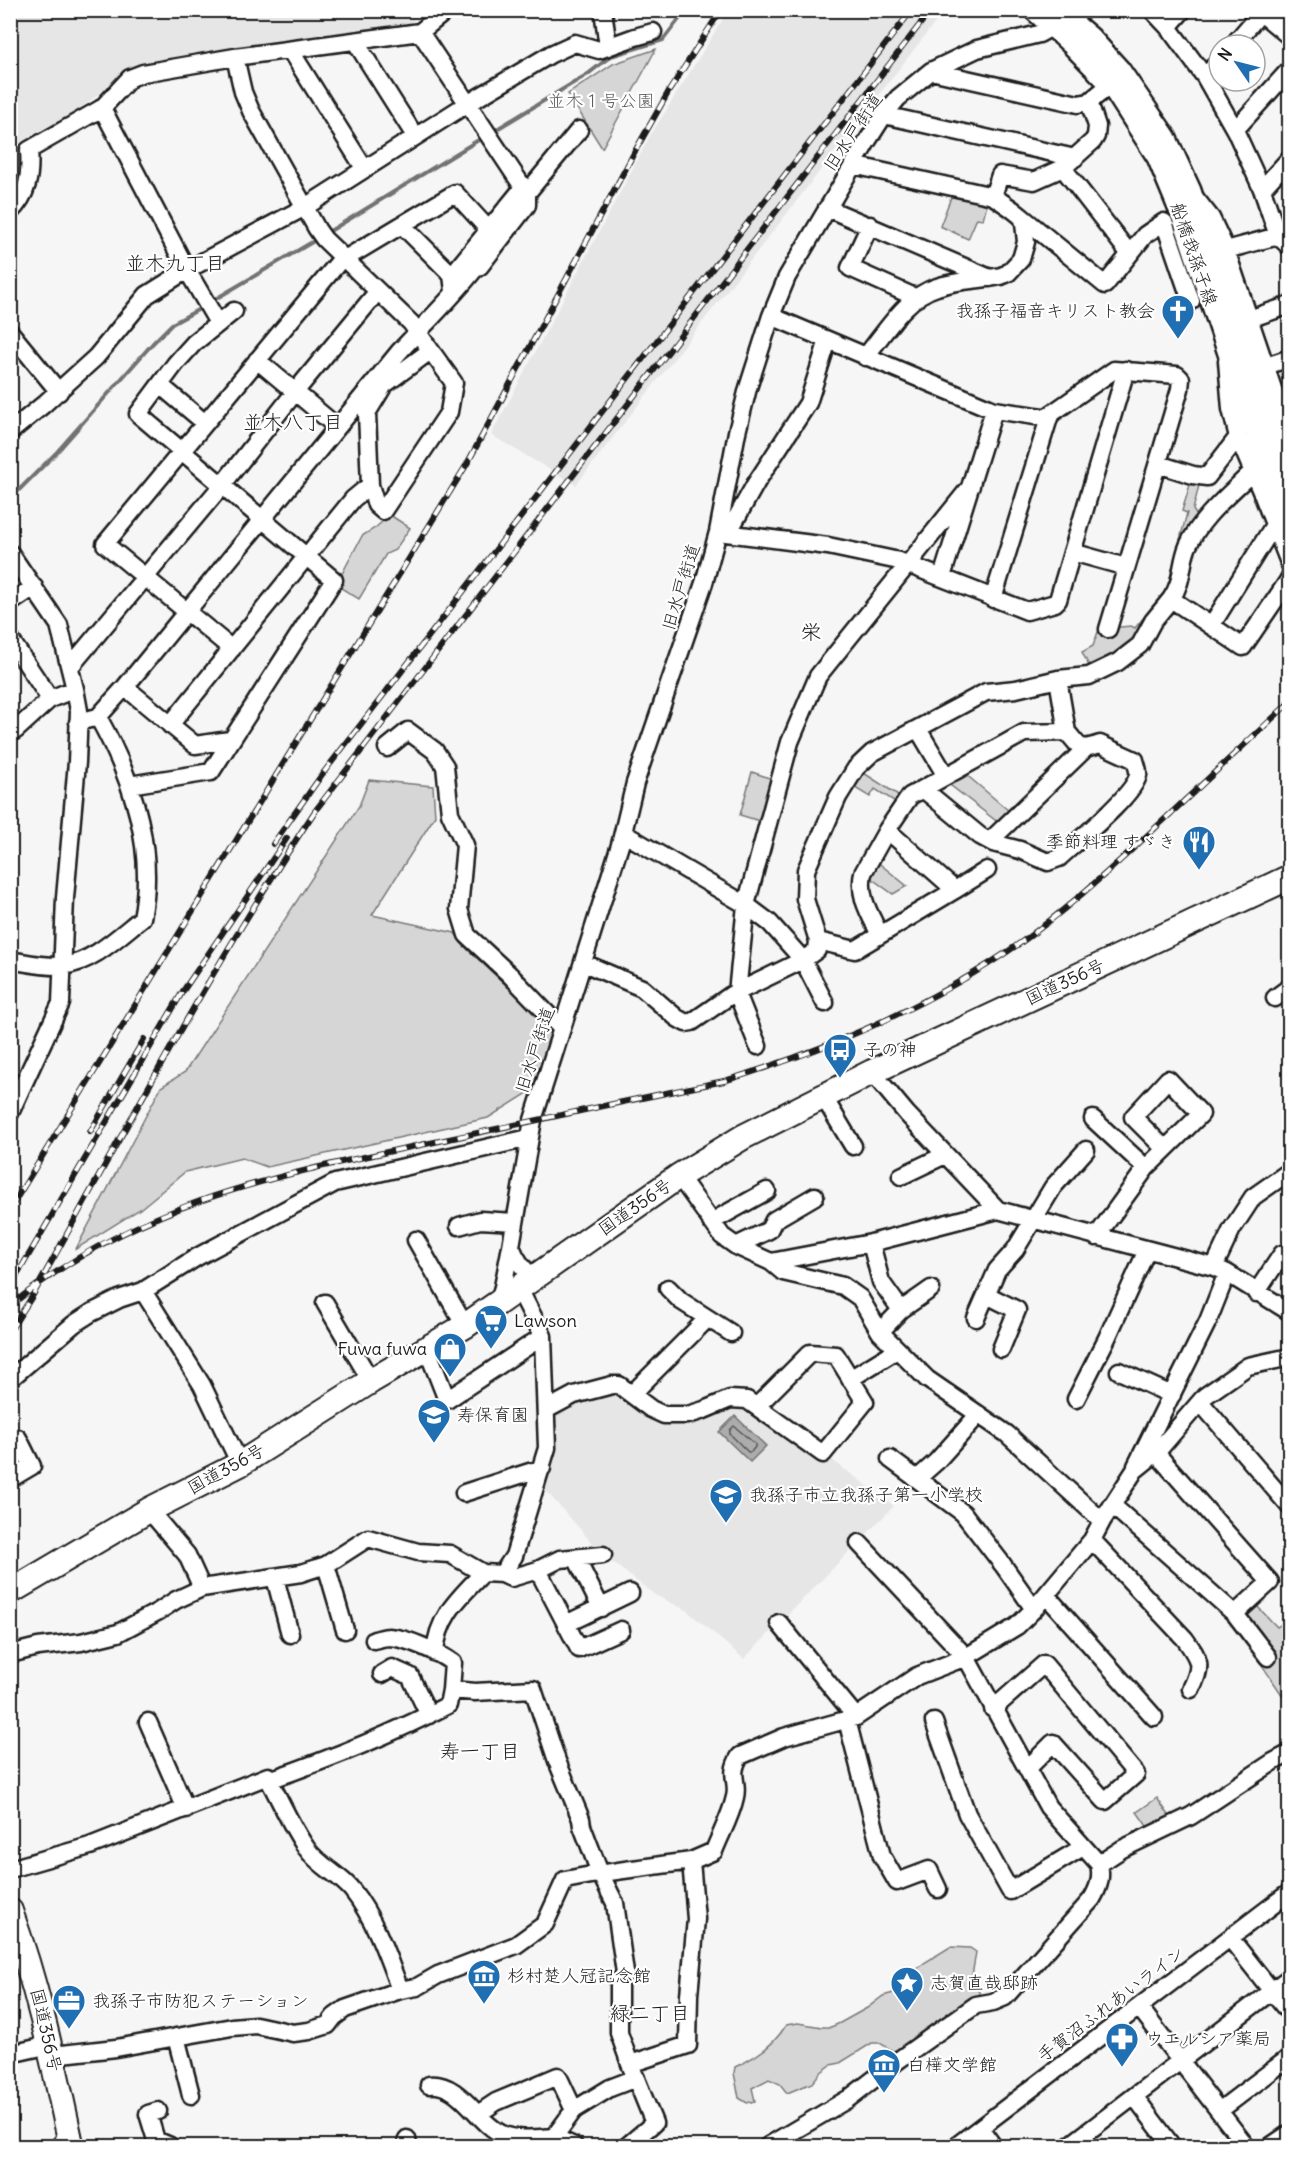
<svg xmlns="http://www.w3.org/2000/svg" width="1300" height="2157" font-family="Delius,'Klee One',sans-serif">
  <rect width="100%" height="100%" fill="#f6f6f6"/>
  <filter id="ink" filterUnits="userSpaceOnUse"><feTurbulence type="fractalNoise" baseFrequency=".0167" numOctaves="2"/><feDisplacementMap in="SourceGraphic" scale="12" xChannelSelector="R" yChannelSelector="G"/><feConvolveMatrix kernelMatrix="1 2 1 2 8 2 1 2 1" color-interpolation-filters="sRGB"/></filter>
  <g filter="url(#ink)">
    <path fill="#e6e6e6" d="M 11,11 L 429,11 L 406,25 L 132,69 L 75,112 L 18,149 L 20,170 L 13,193 L 11,196 Z
      M 728,11 L 944,11 L 576,485 L 491,435 L 650,136 Z
      M 612,1392 L 618,1393 L 651,1419 L 664,1422 L 734,1406 L 742,1406 L 827,1456 L 894,1506 L 744,1659 L 686,1610 L 655,1595 L 603,1555 L 540,1484 L 551,1417 L 567,1405 Z"/>
    <path fill="#d6d6d6" stroke="#797979" stroke-width="1.5" d="M 656,49 L 602,148 L 568,94 L 613,64 Z
      M 953,192 L 988,200 L 983,219 L 977,218 L 968,239 L 940,226 Z
      M 1193,475 L 1201,477 L 1193,510 L 1202,523 L 1179,587 L 1140,645 L 1093,674 L 1082,652 L 1093,646 L 1099,629 L 1131,626 L 1135,628 L 1167,589 L 1187,513 L 1182,511 Z
      M 390,515 L 410,528 L 395,550 L 386,554 L 359,599 L 336,585 L 362,536 L 375,528 Z
      M 859,770 L 906,800 L 902,806 L 875,789 L 870,797 L 850,785 Z
      M 752,772 L 775,780 L 763,822 L 740,815 Z
      M 963,772 L 1015,816 L 1004,827 L 941,778 Z
      M 369,780 L 433,786 L 435,816 L 372,915 L 455,933 L 463,945 L 541,1018 L 551,1038 L 539,1086 L 488,1118 L 267,1167 L 242,1158 L 185,1172 L 140,1209 L 76,1249 L 161,1087 L 185,1072 L 359,806 Z
      M 875,860 L 907,886 L 893,894 L 868,876 Z
      M 1257,1606 L 1277,1627 L 1289,1619 L 1289,1705 L 1234,1624 Z
      M 1157,1798 L 1171,1818 L 1149,1829 L 1137,1812 Z
      M 950,1947 L 970,1948 L 976,1952 L 971,1982 L 980,1993 L 977,1999 L 943,2024 L 935,2022 C 928,2037 908,2047 893,2051 L 880,2043 L 872,2043 L 840,2063 L 831,2065 L 820,2073 L 812,2083 L 787,2093 L 780,2084 L 769,2079 L 752,2088 L 755,2101 L 747,2103 L 739,2098 L 734,2073 L 735,2067 C 755,2058 775,2044 786,2025 L 798,2023 L 822,2027 L 831,2027 L 840,2023 L 867,2008 L 883,1996 L 897,1992 L 911,1979 L 915,1971 L 924,1963 Z"/>
    <path fill="#acacac" stroke="#727272" stroke-width="1.5" d="M 735,1416 L 766,1446 L 750,1462 L 719,1432 Z"/>
    <g fill="none" stroke-linecap="round" stroke-linejoin="round">
      <path stroke="#565656" stroke-width="1.5" d="M 734,1426 L 755,1444 L 755,1447 L 751,1452 L 748,1452 L 730,1434 L 730,1430 Z"/>
      <path stroke="#727272" stroke-width="4" d="M 960,10 L 974,13 L 978,10
        M 492,132 L 588,74 L 611,56 L 663,40 L 686,10
        M 325,234 L 485,136
        M 212,301 L 319,238
        M 10,499 L 56,453 L 153,343 L 172,324 L 203,307"/>
      <g stroke="#1c1c1c" stroke-width="21">
        <path id="minor" d="M 603,10 L 608,47
          M 1152,10 L 1168,27 L 1205,77 L 1235,130 L 1262,189 L 1278,236 L 1290,247
          M 1261,13 L 1290,37
          M 1168,27 L 1183,10
          M 355,41 L 415,136
          M 1233,45 L 1263,10
          M 290,50 L 364,168
          M 235,57 L 243,92 L 251,111 L 317,229 L 324,239 L 411,323 L 454,383 L 449,412 L 383,511 L 376,505 L 370,485 L 367,413 L 384,385 L 430,351
          M 931,71 L 1078,104 L 1089,102 L 1097,126 L 1096,136 L 1093,141 L 1063,168 L 1034,181 L 1000,175 L 993,196
          M 1205,77 L 1219,61
          M 1089,102 L 1111,84
          M 102,108 L 187,270 L 218,323
          M 884,115 L 1075,158
          M 1235,130 L 1290,69
          M 853,165 L 993,196 L 1012,209 L 1022,217 L 1024,223 L 1026,242 L 1021,259 L 1008,273 L 1001,276 C 981,280 957,280 937,287 C 906,296 885,333 865,357
          M 1063,168 L 1129,253
          M 1262,189 L 1290,158
          M 1196,199 L 1211,218 L 1226,250
          M 827,208 L 990,278
          M 10,212 C 28,195 31,175 29,150 L 102,108 L 130,78 L 143,73 L 235,57 L 420,32 L 447,10
          M 1022,217 L 1105,285 L 1145,235 L 1164,222 L 1191,301
          M 402,225 L 452,275
          M 870,225 L 850,268 L 917,298
          M 1290,228 L 1278,236 L 1226,250 L 1290,439
          M 454,291 L 452,275 L 518,194 L 527,193 L 579,130
          M 771,316 L 994,410 L 1049,418 L 1051,414 L 1114,370 L 1177,375 L 1181,379 L 1180,389 L 1108,629
          M 1249,319 L 1290,305
          M 10,332 L 59,392
          M 257,360 L 337,427
          M 1227,361 L 1231,409 L 1238,437 L 1263,496 L 1290,565
          M 1266,366 L 1290,358
          M 160,385 L 205,423
          M 10,432 L 43,405 L 96,357 L 147,295 L 187,270 L 305,207 L 467,104 L 551,54 L 575,43 L 599,50 L 635,37 L 653,32
          M 1158,464 L 1193,475 L 1207,477 L 1238,437
          M 718,532 L 828,546 L 899,561 L 1027,611 L 1055,603 L 1058,600 L 1126,370
          M 728,533 L 756,483 L 808,403 L 828,340
          M 1072,552 L 1126,567
          M 10,553 L 59,625 L 75,689 L 79,711 L 77,762 L 65,898 L 61,1003 L 10,1113
          M 942,577 L 994,410
          M 993,599 L 1049,418
          M 1171,599 C 1184,580 1180,565 1188,546 C 1201,517 1230,494 1252,472
          M 10,603 L 34,587
          M 1211,626 L 1274,525
          M 10,639 L 50,699
          M 232,649 L 105,544 L 338,263 L 455,193 L 488,229 L 500,239
          M 70,667 L 223,484 L 295,392 L 378,291
          M 125,687 L 195,745 L 230,740
          M 78,722 L 98,717 L 125,687 L 399,352 C 424,325 451,299 474,270 L 480,266 L 527,205 L 527,193 L 420,32
          M 170,725 L 353,499 L 370,485
          M 10,726 L 16,730 L 50,699 L 75,689
          M 918,729 L 946,776
          M 387,748 L 408,731 L 435,751 L 445,766 L 450,813 L 465,845 L 459,909 L 467,935 L 509,974 L 562,1029
          M 129,785 L 211,772 L 334,580 L 138,414 L 176,363 L 194,343 L 234,311
          M 923,789 L 980,836 L 993,843 L 1020,850 L 1048,862 L 1059,858 C 1076,842 1135,795 1138,775 C 1139,770 1136,765 1135,760 L 1100,744 C 1079,751 1081,748 1067,732
          M 623,833 L 746,905 L 770,923 L 803,960 L 825,1003
          M 993,843 L 994,837 L 1085,749
          M 955,890 L 987,870
          M 880,935 L 955,890 L 887,830
          M 818,941 L 855,950 L 880,935 C 870,914 858,897 863,873 L 887,830 L 910,796 L 1024,733 L 1067,732 L 1058,679
          M 10,960 C 27,963 45,967 62,966 C 92,963 119,936 142,918 C 156,848 132,778 98,717
          M 584,963 L 642,988 L 677,1018 L 686,1023 L 692,1022 L 731,995 L 803,960 L 817,950 L 818,941 L 805,899 L 806,870 L 838,797 L 856,768 L 872,753 L 986,692 L 1016,689 L 1058,679 L 1089,676 L 1118,662 L 1140,645 L 1153,621 L 1171,599 L 1243,647 L 1290,578
          M 1275,998 L 1290,987
          M 758,1046 L 737,993 L 746,905 L 790,742 L 818,676 L 971,486
          M 872,1072 L 907,1114 L 998,1210 L 1214,1267 L 1227,1273 L 1290,1312
          M 823,1096 L 853,1146
          M 1093,1119 L 1146,1168
          M 679,1176 L 722,1236 L 736,1246 L 771,1262 L 783,1272 L 843,1286 L 860,1298 L 880,1332 L 927,1379 L 1007,1434 L 1102,1521
          M 901,1176 L 945,1155
          M 711,1222 L 767,1191
          M 459,1226 L 480,1220 L 515,1222
          M 1096,1237 L 1146,1168 L 1201,1114 L 1168,1079 L 1133,1117 L 1165,1149
          M 416,1240 L 465,1326
          M 871,1243 L 881,1282 L 901,1310
          M 511,1246 C 516,1260 522,1267 533,1278
          M 736,1246 L 769,1230 L 774,1220 L 815,1196
          M 771,1262 L 871,1243 L 998,1210
          M 1214,1267 L 1232,1229 L 1253,1197 L 1290,1171
          M 668,1288 L 681,1301 L 731,1333
          M 143,1291 L 202,1385 L 240,1464
          M 1256,1293 L 1282,1254 L 1290,1251
          M 987,1295 L 1017,1310 L 1001,1349
          M 325,1303 L 371,1381
          M 498,1304 L 503,1287 L 511,1246 L 533,1120 L 620,845 L 635,783 L 704,583 L 718,532 L 737,432 L 748,388 L 771,316 L 787,277 L 868,140 L 884,115 L 898,98 L 931,71 L 956,59 L 977,49 L 1039,34 L 1066,19 L 1077,10
          M 976,1318 L 997,1270 L 1015,1250 L 1053,1187 L 1086,1150
          M 880,1332 L 901,1310 L 931,1289
          M 427,1349 L 447,1400 L 543,1336
          M 1119,1371 L 1172,1395
          M 10,1379 L 74,1324 L 91,1313 L 119,1299 L 143,1291 L 197,1257 L 335,1183 L 529,1138
          M 850,1379 L 897,1350
          M 632,1394 L 707,1319
          M 1076,1399 L 1107,1338 L 1147,1250
          M 1201,1403 L 1290,1507
          M 546,1410 L 574,1395 L 612,1385 L 619,1385 L 651,1409 L 664,1415 L 688,1415 L 704,1410 L 730,1399 L 747,1400 L 823,1454 L 865,1402 L 836,1355 L 810,1353 L 757,1406
          M 1156,1453 L 1270,1582 L 1235,1614
          M 890,1459 L 963,1513 L 1003,1565 L 1034,1609
          M 1136,1466 L 1208,1321 L 1227,1273
          M 918,1478 L 936,1462 L 978,1415
          M 10,1479 L 32,1466 L 18,1438
          M 464,1493 L 542,1468
          M 1112,1505 L 1235,1614 L 1268,1657
          M 149,1510 L 187,1555 L 202,1588
          M 1092,1540 L 1185,1639 C 1200,1660 1203,1665 1191,1689
          M 859,1543 L 966,1657 L 1048,1807 L 1099,1864
          M 576,1558 L 601,1608
          M 326,1565 L 345,1630
          M 538,1570 L 579,1649 L 621,1630
          M 502,1574 L 514,1556 L 547,1448 L 543,1336 L 519,1289
          M 275,1578 L 290,1634
          M 1046,1595 L 1154,1717
          M 779,1623 L 856,1717
          M 566,1624 L 630,1593
          M 435,1653 C 437,1617 459,1598 483,1573
          M 10,1654 L 38,1647 L 81,1642 L 118,1633 L 159,1611 L 176,1600 L 202,1588 L 301,1573 L 326,1565 L 368,1538 L 418,1552 L 450,1554 L 483,1573 L 502,1574 L 511,1578 L 538,1570 L 560,1559 L 603,1555
          M 382,1674 L 392,1668 L 410,1676 L 429,1715
          M 451,1690 L 475,1692 L 533,1689 L 557,1761 L 581,1819 L 582,1826 L 600,1873 L 615,1903 L 625,1973 L 619,1982 L 619,2033 L 630,2064
          M 993,1709 L 1044,1664 L 1136,1774 L 1105,1801 L 1053,1743 L 1028,1768
          M 847,1720 L 882,1856 L 897,1882 L 929,1870 L 938,1889
          M 148,1722 L 186,1809
          M 934,1722 L 967,1814 L 1010,1891 L 1083,1847
          M 269,1780 C 281,1802 292,1828 307,1849 C 319,1866 339,1874 352,1890 C 375,1919 387,1955 400,1990
          M 691,1861 L 714,1851 C 721,1833 731,1816 735,1797 C 739,1781 728,1775 740,1756 L 784,1737 L 856,1717 L 917,1676 L 966,1657 L 1017,1626 L 1034,1609 L 1092,1540 L 1102,1521 L 1135,1470 L 1156,1453 L 1205,1396 L 1248,1366 L 1290,1357
          M 10,1869 L 90,1846 L 268,1776 L 269,1780 C 330,1759 390,1735 448,1705 L 451,1690 L 453,1663 C 438,1652 408,1638 389,1637 C 384,1637 379,1639 374,1640
          M 1230,1938 L 1290,2014
          M 1139,2007 L 1246,2146
          M 176,2037 L 191,2095
          M 10,2054 L 50,2045
          M 53,2055 L 116,2048 L 232,2027 L 256,2025 L 293,2033 L 309,2031 L 328,2025 L 334,2017 L 345,2009 L 400,1990 L 417,1987 L 438,1975 L 516,1945 L 545,1924 L 565,1880 C 607,1871 649,1867 691,1861 L 696,1919 L 689,1995 L 688,2045 L 630,2064 L 654,2123 L 627,2146
          M 429,2085 C 461,2082 476,2122 502,2134 C 517,2141 538,2138 554,2137
          M 1134,2096 L 1172,2146
          M 158,2111 L 148,2114 L 156,2140 L 170,2146
          M 1219,2111 L 1290,2057
          M 478,2114 L 496,2102 L 558,2076 L 574,2110
          M 980,2128 L 993,2146
          M 407,2139 L 408,2146
          M 574,2146 L 554,2137 L 574,2110 L 610,2088 L 636,2078
          M 768,2146 L 848,2099 L 900,2059 L 976,2005 L 993,2002 L 1005,1997 L 1092,1899 C 1099,1887 1102,1877 1099,1864 L 1122,1849 L 1191,1816 L 1273,1762 L 1290,1753
          M 956,2146 L 1290,1892
          M 1069,2146 L 1290,1977
          M 1271,2146 L 1290,2133"/>
      </g>
      <g stroke="#1c1c1c" stroke-width="26">
        <path id="major" d="M 1035,10 L 1071,43 L 1111,84 L 1158,157 L 1185,222 L 1290,535
          M 1057,10 L 1090,38 L 1119,70 L 1165,137 L 1190,191 L 1290,489"/>
      </g>
      <g stroke="#1c1c1c" stroke-width="28">
        <path id="highway" d="M 10,1592 L 149,1510 L 240,1464 L 371,1381 L 465,1326 L 679,1176 L 743,1137 L 872,1072 L 1290,877
          M 10,1911 C 38,1987 54,2065 71,2144 L 64,2146"/>
      </g>
      <use href="#minor" stroke="#fff" stroke-width="16"/>
      <use href="#major" stroke="#fff" stroke-width="21"/>
      <use href="#highway" stroke="#fff" stroke-width="24"/>
      <g stroke="#1c1c1c" stroke-width="6">
        <path id="rail" d="M 273,844 L 321,776 L 912,10
          M 90,1132 L 144,1039
          M 10,1209 L 467,464 L 634,153 L 669,91 L 721,10
          M 10,1287 L 183,991 L 287,838
          M 10,1306 C 137,1202 274,1176 430,1143 C 527,1122 626,1101 724,1081 C 833,1048 937,1003 1030,936 C 1078,900 1123,858 1167,817 C 1208,779 1249,740 1290,702
          M 10,1331 L 33,1295 C 124,1132 211,967 315,811 L 931,10"/>
      </g>
      <use href="#rail" stroke="#fff" stroke-width="4" stroke-dasharray="11" stroke-linecap="butt"/>
    </g>
  </g>
  <defs>
    <g id="church-pin" transform="scale(1.725)"><path d="M0 17L-7.5 6A9.5 9.5 0 1 1 7.5 6Z" fill="#1f6fb2" stroke="#fff"/><path d="M-1.2-6h2.4v3.5h3.3v2.4h-3.3V6h-2.4V-.1h-3.3v-2.4h3.3Z" fill="#fff"/></g>
    <g id="restaurant-pin" transform="scale(1.725)"><path d="M0 17L-7.5 6A9.5 9.5 0 1 1 7.5 6Z" fill="#1f6fb2" stroke="#fff"/><path d="M-5-6h1v4h1v-4h1v4h1v-4h1v5L-1.5 .5V6h-2V.5L-5-1ZM5-6V6H3V1.5H1.5Q1.5-4 5-6Z" fill="#fff"/></g>
    <g id="bus-pin" transform="scale(1.725)"><path d="M0 17L-7.5 6A9.5 9.5 0 1 1 7.5 6Z" fill="#1f6fb2" stroke="#fff"/><path d="M-5-6H5V4H4V6H2V4H-2V6H-4V4H-5ZM-3.5-4V0h7V-4ZM-3.5 1.2v1.5H-2V1.2ZM2 1.2v1.5H3.5V1.2Z" fill="#fff"/></g>
    <g id="supermarket-pin" transform="scale(1.725)"><path d="M0 17L-7.5 6A9.5 9.5 0 1 1 7.5 6Z" fill="#1f6fb2" stroke="#fff"/><path d="M-6-5.5h2.5l.6 2H6L4.5 2H-2.5L-4.4-4H-6ZM-1.5 3.2a1.3 1.3 0 1 0 .1 0ZM3 3.2a1.3 1.3 0 1 0 .1 0Z" fill="#fff"/></g>
    <g id="shop-pin" transform="scale(1.725)"><path d="M0 17L-7.5 6A9.5 9.5 0 1 1 7.5 6Z" fill="#1f6fb2" stroke="#fff"/><path d="M-5-2.5h2.3a2.7 3.5 0 0 1 5.4 0H5L5.5 6h-11ZM-1.5-2.5h3a1.5 2.3 0 0 0-3 0Z" fill="#fff"/></g>
    <g id="school-pin" transform="scale(1.725)"><path d="M0 17L-7.5 6A9.5 9.5 0 1 1 7.5 6Z" fill="#1f6fb2" stroke="#fff"/><path d="M0-5L7-2L0 1L-7-2ZM-4 1L0 2.5L4 1V4Q0 6-4 4Z" fill="#fff"/></g>
    <g id="museum-pin" transform="scale(1.725)"><path d="M0 17L-7.5 6A9.5 9.5 0 1 1 7.5 6Z" fill="#1f6fb2" stroke="#fff"/><path d="M0-6L6-3V-2H-6V-3ZM-5-1h2V3h-2ZM-1-1h2V3h-2ZM3-1h2V3H3ZM-6 4H6V6H-6Z" fill="#fff"/></g>
    <g id="sight-pin" transform="scale(1.725)"><path d="M0 17L-7.5 6A9.5 9.5 0 1 1 7.5 6Z" fill="#1f6fb2" stroke="#fff"/><path d="M0-6L1.8-2.2L6-1.7L2.9 1.2L3.7 5.4L0 3.3L-3.7 5.4L-2.9 1.2L-6-1.7L-1.8-2.2Z" fill="#fff"/></g>
    <g id="office-pin" transform="scale(1.725)"><path d="M0 17L-7.5 6A9.5 9.5 0 1 1 7.5 6Z" fill="#1f6fb2" stroke="#fff"/><path d="M-6-3h4V-5.5h4V-3h4V5H-6ZM-1-4.5V-3h2v-1.5ZM-6 0V1H6V0Z" fill="#fff"/></g>
    <g id="pharmacy-pin" transform="scale(1.725)"><path d="M0 17L-7.5 6A9.5 9.5 0 1 1 7.5 6Z" fill="#1f6fb2" stroke="#fff"/><path d="M-2-6h4v4h4v4h-4v4h-4v-4h-4v-4h4Z" fill="#fff"/></g>
  </defs>
  <g fill-rule="evenodd">
    <use href="#church-pin" x="1178" y="311"/>
    <use href="#restaurant-pin" x="1199" y="842"/>
    <use href="#bus-pin" x="840" y="1050"/>
    <use href="#supermarket-pin" x="491" y="1321"/>
    <use href="#shop-pin" x="450" y="1349"/>
    <use href="#school-pin" x="434" y="1415"/>
    <use href="#school-pin" x="726" y="1495"/>
    <use href="#museum-pin" x="484" y="1976"/>
    <use href="#sight-pin" x="907" y="1983"/>
    <use href="#office-pin" x="69" y="2001"/>
    <use href="#pharmacy-pin" x="1122" y="2039"/>
    <use href="#museum-pin" x="884" y="2065"/>
  </g>
  <g text-anchor="middle" stroke-width="4.5" stroke-linejoin="round" paint-order="stroke">
    <g font-size="18" fill="#5d5d5d" stroke="#fff">
      <text x="601" y="107">並木１号公園</text>
    </g>
    <g font-size="18" fill="#1c1c1c" stroke="#fff">
      <text transform="translate(853 132) rotate(-56)" y="6">旧水戸街道</text>
      <text transform="translate(1194 254) rotate(71)" y="6">船橋我孫子線</text>
      <text transform="translate(681 587) rotate(-73)" y="6">旧水戸街道</text>
      <text transform="translate(1065 982) rotate(-25)" y="6">国道356号</text>
      <text transform="translate(535 1050) rotate(-72)" y="6">旧水戸街道</text>
      <text transform="translate(635 1207) rotate(-35)" y="6">国道356号</text>
      <text transform="translate(226 1469) rotate(-29)" y="6">国道356号</text>
      <text transform="translate(1111 2004) rotate(-37)" y="6">手賀沼ふれあいライン</text>
      <text transform="translate(46 2030) rotate(77)" y="6">国道356号</text>
    </g>
    <g font-size="18" fill="#1c1c1c" stroke="#fff" text-anchor="start">
      <text x="1155" y="317" text-anchor="end">我孫子福音キリスト教会</text>
      <text x="1176" y="848" text-anchor="end">季節料理 すゞき</text>
      <text x="863" y="1056">子の神</text>
      <text x="514" y="1327">Lawson</text>
      <text x="427" y="1355" text-anchor="end">Fuwa fuwa</text>
      <text x="457" y="1421">寿保育園</text>
      <text x="749" y="1501">我孫子市立我孫子第一小学校</text>
      <text x="507" y="1982">杉村楚人冠記念館</text>
      <text x="930" y="1989">志賀直哉邸跡</text>
      <text x="92" y="2007">我孫子市防犯ステーション</text>
      <text x="1145" y="2045">ウエルシア薬局</text>
      <text x="907" y="2071">白樺文学館</text>
    </g>
    <g font-size="20" fill="#1c1c1c" stroke="#fff">
      <text x="175" y="270">並木九丁目</text>
      <text x="293" y="429">並木八丁目</text>
      <text x="480" y="1758">寿一丁目</text>
      <text x="650" y="2020">緑二丁目</text>
    </g>
    <g font-size="21" fill="#1c1c1c" stroke="#fff">
      <text x="811" y="639">栄</text>
    </g>
  </g>
  <rect width="1300" height="2157" fill="none" stroke="#fff" stroke-width="36"/>
  <rect x="18" y="18" width="1264" height="2121" fill="none" stroke="#1c1c1c" stroke-width="2" filter="url(#ink)"/>
  <g transform="translate(1237 63) rotate(305)"><circle r="28" fill="#ffffff" stroke="#a4a4a4" stroke-width="1.5"/>
  <path d="M0-4.5L10 22L0 15L-10 22Z" fill="#1f6fb2"/>
  <text y="-9" font-size="16" font-weight="bold" text-anchor="middle" fill="#1c1c1c">N</text>
  </g>
</svg>
